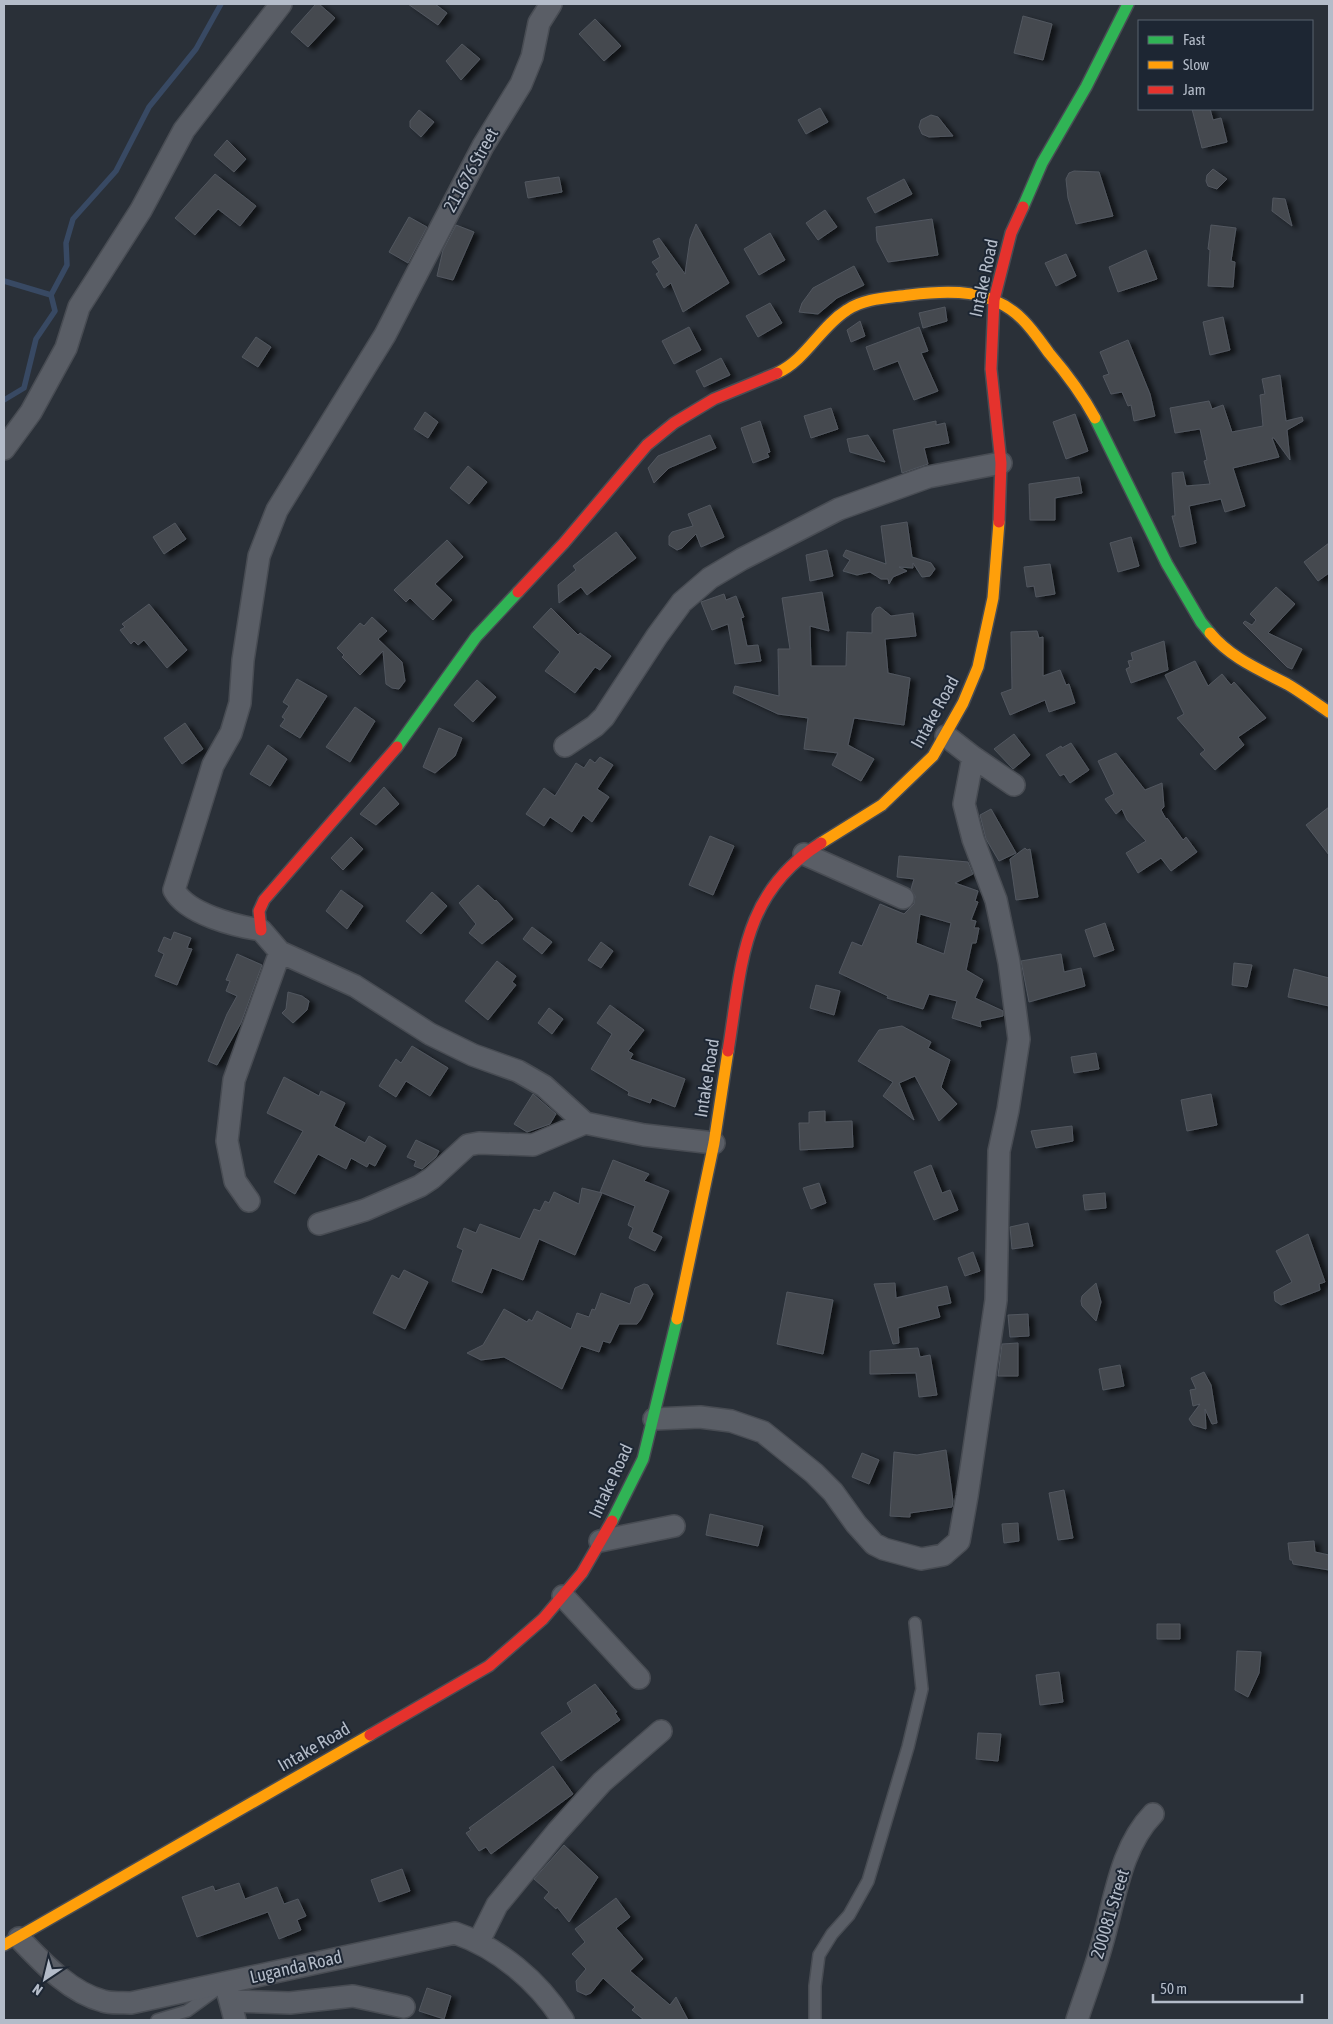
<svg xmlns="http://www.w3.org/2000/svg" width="1333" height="2024" font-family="'Asap Condensed',sans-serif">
  <defs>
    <filter id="shadow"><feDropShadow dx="5.5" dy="3" stdDeviation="2.5" flood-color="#0009"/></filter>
  </defs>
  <rect width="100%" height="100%" fill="#2a3038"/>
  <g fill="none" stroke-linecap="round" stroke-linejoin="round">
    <path stroke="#384963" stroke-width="5.5" d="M 4,281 L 51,295
      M 4,400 L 24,388 L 36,339 L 55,311 L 51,295 L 67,265 L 66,243 L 73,219 L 116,171 L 149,107 L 196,49 L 221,4"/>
  </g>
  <path fill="#444950" stroke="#52575f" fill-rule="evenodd" filter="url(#shadow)" d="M 316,4 L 319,4 L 335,18 L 308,47 L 291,32 Z
    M 408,4 L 435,4 L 447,13 L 438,25 Z
    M 1023,16 L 1052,24 L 1043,60 L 1014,53 Z
    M 595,19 L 621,46 L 604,61 L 579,34 Z
    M 462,44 L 480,59 L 461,80 L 446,61 Z
    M 820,108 L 828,122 L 806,134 L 798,120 Z
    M 1192,109 L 1210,109 L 1213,120 L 1221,118 L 1227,142 L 1202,148 Z
    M 419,110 L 434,122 L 421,137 L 410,127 L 410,121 Z
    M 931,115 L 938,117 L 953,136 L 929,137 L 922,134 L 919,127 L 921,120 Z
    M 227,140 L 246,159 L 234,172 L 214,155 Z
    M 1213,169 L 1227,179 L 1217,189 L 1208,186 L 1206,181 L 1207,175 Z
    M 1074,171 L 1099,172 L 1113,216 L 1076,224 L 1068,198 L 1066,179 L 1069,173 Z
    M 215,174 L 256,206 L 240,226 L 218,209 L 195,235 L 175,218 Z
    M 559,177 L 562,192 L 528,198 L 525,182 Z
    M 904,179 L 912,194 L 875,213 L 867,198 Z
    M 1273,198 L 1285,199 L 1292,226 L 1272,211 Z
    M 825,210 L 837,227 L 818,240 L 806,223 Z
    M 409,217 L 427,227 L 408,263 L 389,252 Z
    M 932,219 L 938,255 L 888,262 L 877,241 L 876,227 Z
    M 696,224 L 729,283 L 683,312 L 671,283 L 664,288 L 656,274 L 659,272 L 652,262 L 660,257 L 653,241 L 659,238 L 685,274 L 690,239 Z
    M 456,225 L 474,232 L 453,280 L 437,276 L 443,250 Z
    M 1211,225 L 1236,228 L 1231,261 L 1235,262 L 1233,287 L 1208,286 L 1210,250 L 1208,249 Z
    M 770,233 L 785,260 L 759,275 L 744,249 Z
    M 1146,250 L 1157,279 L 1118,292 L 1109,267 Z
    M 1066,254 L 1076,276 L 1056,286 L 1045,263 Z
    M 854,266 L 864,285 L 837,298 L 818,314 L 799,312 L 802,303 L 813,288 Z
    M 770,303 L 782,323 L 758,337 L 746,316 Z
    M 945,307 L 947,321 L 923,328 L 919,313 Z
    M 1223,317 L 1230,350 L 1210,355 L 1203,322 Z
    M 860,321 L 865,336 L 851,342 L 847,330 Z
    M 689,327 L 701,350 L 674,364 L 662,341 Z
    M 919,327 L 928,351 L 921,353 L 938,391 L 914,400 L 898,361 L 874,370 L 866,347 Z
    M 256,337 L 271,347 L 258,367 L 242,357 Z
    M 1128,340 L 1150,394 L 1155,416 L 1134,421 L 1131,405 L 1128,406 L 1122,392 L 1111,394 L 1103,376 L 1109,374 L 1100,352 Z
    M 721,358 L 730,375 L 704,387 L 696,371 Z
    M 1280,375 L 1286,421 L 1302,417 L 1303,421 L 1287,430 L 1290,460 L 1274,438 L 1272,438 L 1279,457 L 1233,468 L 1245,506 L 1225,512 L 1221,499 L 1189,506 L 1196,543 L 1180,547 L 1172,516 L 1175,516 L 1172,473 L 1183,472 L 1186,486 L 1210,484 L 1204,461 L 1207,460 L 1200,429 L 1175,433 L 1170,408 L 1209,401 L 1212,409 L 1223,405 L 1232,432 L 1263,426 L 1260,395 L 1265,394 L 1262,379 Z
    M 831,408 L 838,429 L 811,438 L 804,416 Z
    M 425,412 L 438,422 L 428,438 L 414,429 Z
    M 1075,414 L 1088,451 L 1066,459 L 1053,422 Z
    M 760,421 L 770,452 L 767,453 L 769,457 L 753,463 L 741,428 Z
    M 936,421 L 936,425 L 945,423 L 949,443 L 924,448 L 928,464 L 902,473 L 893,430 Z
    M 710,435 L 716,448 L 669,468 L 654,483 L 648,468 L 658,456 Z
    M 868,435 L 885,462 L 850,452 L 847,439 Z
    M 468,466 L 487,482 L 469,504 L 450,488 Z
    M 1079,477 L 1082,493 L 1055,498 L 1055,520 L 1030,520 L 1029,484 Z
    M 710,505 L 724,537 L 701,547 L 696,534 L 682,548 L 677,550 L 669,545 L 669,536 L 672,532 L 693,526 L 688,514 Z
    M 907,522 L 912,557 L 931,563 L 935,569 L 930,576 L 922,577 L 913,563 L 913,568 L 899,567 L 907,571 L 893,577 L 889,584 L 888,579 L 881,579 L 870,572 L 857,575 L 843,571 L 850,560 L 843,556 L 846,550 L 886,564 L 881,526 Z
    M 175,523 L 186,539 L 164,554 L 153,537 Z
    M 616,532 L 636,558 L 587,595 L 581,587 L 559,603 L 558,585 L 576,570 L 573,566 Z
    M 1131,537 L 1139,566 L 1118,572 L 1110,543 Z
    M 447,540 L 463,557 L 435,584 L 452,600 L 433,620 L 410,598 L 406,602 L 394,590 Z
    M 1329,543 L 1329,573 L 1318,581 L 1304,562 Z
    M 827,550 L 833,576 L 810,581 L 806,555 Z
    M 1050,564 L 1055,594 L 1036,597 L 1034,586 L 1027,587 L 1024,567 Z
    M 1276,587 L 1295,604 L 1268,633 L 1302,649 L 1292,669 L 1287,667 L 1243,623 L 1245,621 L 1252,625 L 1256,620 L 1250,614 Z
    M 822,592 L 829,631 L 810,626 L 811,666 L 846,666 L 847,632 L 872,633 L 872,614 L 876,608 L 880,607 L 891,616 L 913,613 L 916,636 L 885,639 L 888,673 L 910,678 L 904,725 L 854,718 L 848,745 L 874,759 L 861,781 L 832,765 L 838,753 L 804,749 L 808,718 L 778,714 L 733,693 L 735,686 L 779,696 L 778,649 L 790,649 L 782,598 Z
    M 724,594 L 726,600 L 736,596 L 744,617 L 741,618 L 747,646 L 758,645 L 761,661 L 735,664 L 728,624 L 712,630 L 701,602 Z
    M 149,604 L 187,650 L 167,668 L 144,640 L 138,645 L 134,641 L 131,644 L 120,630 L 125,627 L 122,624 Z
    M 551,608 L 578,635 L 580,633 L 611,656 L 600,670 L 595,667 L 575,693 L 545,671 L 560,652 L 533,627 Z
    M 372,617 L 387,631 L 378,639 L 402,662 L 405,681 L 399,689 L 392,688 L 386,684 L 383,651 L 360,675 L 342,657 L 344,655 L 337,648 L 360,623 L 364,626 Z
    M 1037,631 L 1039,638 L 1043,637 L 1043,676 L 1060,670 L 1066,685 L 1069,684 L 1075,703 L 1049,712 L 1045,700 L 1010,715 L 1001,693 L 1012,689 L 1011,632 Z
    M 1164,641 L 1168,670 L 1131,683 L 1126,669 L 1130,667 L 1128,661 L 1133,660 L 1131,653 Z
    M 1195,661 L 1208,686 L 1222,674 L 1231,685 L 1234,682 L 1266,718 L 1238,737 L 1244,745 L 1215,770 L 1200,754 L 1205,750 L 1177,718 L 1184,714 L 1165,675 Z
    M 297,679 L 327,696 L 300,738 L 280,726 L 285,719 L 282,717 L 289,706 L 283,702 Z
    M 477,680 L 496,697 L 473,722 L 454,705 Z
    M 355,707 L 375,721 L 350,762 L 326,747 Z
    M 185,723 L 203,749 L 182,764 L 164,738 Z
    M 439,728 L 462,738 L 455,756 L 435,773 L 423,767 Z
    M 1014,734 L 1030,755 L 1013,769 L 994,749 Z
    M 1071,743 L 1089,770 L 1070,783 L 1064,774 L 1060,776 L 1046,755 L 1061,746 L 1062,748 Z
    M 268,745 L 287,759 L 270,786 L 250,774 Z
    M 1116,753 L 1145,790 L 1162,783 L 1164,807 L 1161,810 L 1166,819 L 1167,818 L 1183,840 L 1186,837 L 1197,852 L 1171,871 L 1161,858 L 1138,873 L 1126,853 L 1146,841 L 1127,820 L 1122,809 L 1116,814 L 1105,799 L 1114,794 L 1098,761 Z
    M 600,757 L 613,765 L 597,789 L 609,797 L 592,822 L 583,815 L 572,832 L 550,817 L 544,826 L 526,814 L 544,788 L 555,796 L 576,763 L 584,768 L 590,759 L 595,763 Z
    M 384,787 L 399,804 L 376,825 L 360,814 Z
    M 1329,807 L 1329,855 L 1306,825 Z
    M 991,809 L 1016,853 L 999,861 L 986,839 L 980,815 Z
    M 710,836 L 734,846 L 713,895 L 689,885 Z
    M 351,837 L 363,849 L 343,870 L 331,858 Z
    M 1025,848 L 1027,850 L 1030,849 L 1038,897 L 1016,900 L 1010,859 Z
    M 899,856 L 968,862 L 973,874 L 955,883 L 978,891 L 975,901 L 978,902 L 971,920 L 976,921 L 974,928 L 979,928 L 976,943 L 972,943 L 966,970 L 983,980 L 975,998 L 1003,1011 L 1003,1016 L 980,1021 L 981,1027 L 952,1018 L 957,1001 L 929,994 L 923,1009 L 887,998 L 888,996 L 839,973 L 852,942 L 862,946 L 880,904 L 904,914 L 914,904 L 915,896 L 911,889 L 914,879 L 897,877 ZM 920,914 L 951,923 L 944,954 L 916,943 Z
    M 478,885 L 495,901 L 496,900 L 513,919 L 482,944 L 469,933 L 476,924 L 459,903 Z
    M 341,890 L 363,906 L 347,929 L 326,911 Z
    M 432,892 L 447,906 L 421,934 L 406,921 Z
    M 1105,923 L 1114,950 L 1094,957 L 1085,930 Z
    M 532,927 L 552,942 L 542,954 L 523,939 Z
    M 174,932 L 191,938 L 187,948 L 192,949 L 177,985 L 155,976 L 164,954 L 158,951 L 164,937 L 171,940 Z
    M 601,942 L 613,951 L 601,968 L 588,960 Z
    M 237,954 L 262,965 L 241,1023 L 217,1065 L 208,1061 L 227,1014 L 237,996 L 226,991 L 230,981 L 226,980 Z
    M 1061,954 L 1064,972 L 1081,968 L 1085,986 L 1029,1002 L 1021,961 Z
    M 497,961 L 516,976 L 512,982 L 516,985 L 488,1020 L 465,1001 Z
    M 1234,963 L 1252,965 L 1247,987 L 1232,985 Z
    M 1294,969 L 1329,978 L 1329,1006 L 1288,997 Z
    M 816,985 L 840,991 L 834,1015 L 810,1008 Z
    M 288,992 L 302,996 L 309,1001 L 307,1010 L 293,1023 L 282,1013 L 286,1009 Z
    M 610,1005 L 644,1030 L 628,1051 L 633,1054 L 630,1059 L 685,1079 L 675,1107 L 652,1098 L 650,1103 L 628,1095 L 629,1092 L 591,1069 L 612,1034 L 597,1023 Z
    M 549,1008 L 563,1019 L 552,1034 L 538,1023 Z
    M 902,1026 L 931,1042 L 928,1048 L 950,1060 L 941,1087 L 957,1104 L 939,1121 L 915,1076 L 899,1083 L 914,1120 L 883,1096 L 893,1082 L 858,1061 L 879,1030 Z
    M 412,1046 L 448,1068 L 430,1096 L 406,1081 L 396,1097 L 379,1086 L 396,1059 L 401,1063 Z
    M 1096,1053 L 1099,1069 L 1074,1073 L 1071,1057 Z
    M 284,1077 L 319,1096 L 321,1091 L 345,1103 L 334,1126 L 365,1143 L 369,1136 L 386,1146 L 375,1166 L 369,1163 L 367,1167 L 351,1158 L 346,1169 L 318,1154 L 295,1194 L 274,1182 L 303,1131 L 267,1113 Z
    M 533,1094 L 556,1114 L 550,1124 L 527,1132 L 514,1124 Z
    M 1211,1094 L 1217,1125 L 1187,1131 L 1181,1100 Z
    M 825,1111 L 825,1122 L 852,1121 L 853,1147 L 800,1150 L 799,1123 L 809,1123 L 809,1112 Z
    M 1072,1126 L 1073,1141 L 1036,1148 L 1031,1131 Z
    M 416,1140 L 439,1151 L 436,1157 L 422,1169 L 414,1166 L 416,1161 L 407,1157 Z
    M 613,1160 L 649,1174 L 644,1181 L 669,1191 L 652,1232 L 662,1237 L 655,1251 L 629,1238 L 633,1228 L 628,1225 L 635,1206 L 600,1192 Z
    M 931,1165 L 942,1193 L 950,1190 L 958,1210 L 934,1220 L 914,1172 Z
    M 819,1183 L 826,1203 L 811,1209 L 803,1188 Z
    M 582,1188 L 602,1193 L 575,1255 L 539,1239 L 523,1280 L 492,1268 L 482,1293 L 452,1281 L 463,1250 L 457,1247 L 464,1228 L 476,1233 L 480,1224 L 520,1239 L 534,1209 L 540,1211 L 545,1201 L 549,1203 L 554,1192 L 579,1204 Z
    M 1105,1193 L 1106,1208 L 1085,1210 L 1083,1195 Z
    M 1028,1223 L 1033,1246 L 1012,1249 L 1010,1227 Z
    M 1308,1234 L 1325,1282 L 1319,1284 L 1320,1290 L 1281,1305 L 1275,1301 L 1274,1292 L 1292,1282 L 1276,1251 Z
    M 973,1252 L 980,1271 L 965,1276 L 958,1258 Z
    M 404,1270 L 428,1282 L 405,1329 L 373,1313 L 392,1275 L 399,1279 Z
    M 895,1283 L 896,1298 L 947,1286 L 951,1303 L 937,1306 L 940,1317 L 898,1328 L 899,1343 L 893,1344 L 874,1284 Z
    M 1096,1283 L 1101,1302 L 1096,1321 L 1082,1306 L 1081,1301 L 1082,1296 Z
    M 644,1284 L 648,1285 L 653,1294 L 641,1319 L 637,1324 L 619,1324 L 610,1343 L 603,1341 L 599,1352 L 581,1346 L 562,1389 L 504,1357 L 481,1360 L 467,1353 L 483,1345 L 504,1309 L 527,1322 L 529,1319 L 532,1321 L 537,1311 L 571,1329 L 577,1313 L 589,1317 L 592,1309 L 595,1310 L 601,1293 L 630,1304 L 635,1288 Z
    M 787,1292 L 833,1300 L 823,1354 L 777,1344 Z
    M 1028,1314 L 1029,1336 L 1010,1337 L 1008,1315 Z
    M 1018,1343 L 1018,1376 L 998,1376 L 1002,1344 Z
    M 918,1348 L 920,1357 L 930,1355 L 937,1395 L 919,1397 L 916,1373 L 870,1374 L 870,1351 Z
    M 1120,1365 L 1124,1386 L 1103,1390 L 1099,1369 Z
    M 1204,1372 L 1211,1385 L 1217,1423 L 1212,1424 L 1205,1409 L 1206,1429 L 1193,1425 L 1189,1419 L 1200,1404 L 1193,1406 L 1190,1390 L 1196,1389 L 1191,1378 Z
    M 946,1450 L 953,1501 L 952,1507 L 910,1513 L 910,1517 L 890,1516 L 894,1452 L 917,1455 Z
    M 862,1453 L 879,1460 L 869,1484 L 852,1477 Z
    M 1064,1490 L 1073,1538 L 1058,1540 L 1049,1493 Z
    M 710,1514 L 763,1526 L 758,1546 L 706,1535 Z
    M 1018,1523 L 1019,1541 L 1004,1543 L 1002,1524 Z
    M 1314,1541 L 1315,1552 L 1329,1555 L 1329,1570 L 1293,1564 L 1292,1560 L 1290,1560 L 1288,1543 Z
    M 1157,1624 L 1180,1624 L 1180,1639 L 1157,1639 Z
    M 1237,1651 L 1261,1652 L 1259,1673 L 1248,1697 L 1235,1690 Z
    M 1059,1672 L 1063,1702 L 1040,1705 L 1036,1675 Z
    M 595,1684 L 617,1712 L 615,1713 L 620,1720 L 561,1761 L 541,1733 L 572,1712 L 567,1703 Z
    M 978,1733 L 1001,1734 L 998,1761 L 976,1759 Z
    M 553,1766 L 573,1794 L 491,1854 L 486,1847 L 479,1851 L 466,1833 L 471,1830 L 469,1828 Z
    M 564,1845 L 598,1877 L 569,1922 L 557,1907 L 556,1909 L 544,1898 L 549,1892 L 534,1879 Z
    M 402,1869 L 410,1891 L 379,1902 L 371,1880 Z
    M 239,1883 L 245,1899 L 277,1887 L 284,1904 L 298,1899 L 306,1916 L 297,1920 L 301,1930 L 279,1939 L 268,1912 L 197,1937 L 182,1897 L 213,1886 L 215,1891 Z
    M 616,1898 L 630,1917 L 616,1928 L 643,1959 L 630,1971 L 670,2005 L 676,1997 L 688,2020 L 644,2020 L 632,2010 L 635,2007 L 603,1978 L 591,1993 L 586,1995 L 577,1991 L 576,1981 L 586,1969 L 572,1954 L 585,1942 L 575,1929 Z
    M 427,1988 L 451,1996 L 444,2019 L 419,2011 Z"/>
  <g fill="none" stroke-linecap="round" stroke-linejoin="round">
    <g stroke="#484c53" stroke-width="14">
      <path id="lane" d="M 157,2020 L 187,2011 L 216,1990
        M 815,2020 L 815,1986 L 819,1955 L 832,1934 L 849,1915 L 868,1881 L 908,1747 L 922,1689 L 915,1623"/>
    </g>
    <g stroke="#484c53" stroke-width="24">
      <path id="street" d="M 551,4 L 539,23 L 532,57 L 521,84 L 483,146 L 385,335 L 277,510 L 259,556 L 243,660 L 240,703 L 231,733 L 213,765 L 174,890 C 187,914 235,926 261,930 L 280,952 L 355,986 L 430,1034 L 473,1055 L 518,1071 L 544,1086 L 585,1123
        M 4,449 L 31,412 L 66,348 L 79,307 L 141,210 L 184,130 L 281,4
        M 565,746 L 595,726 L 604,717 L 657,636 L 682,602 L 710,578 L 742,559 L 839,509 L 928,477 L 1001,463
        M 973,757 L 1014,785
        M 804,854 L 903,898
        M 249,1201 L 235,1181 L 227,1141 L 234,1080 L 280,952
        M 319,1224 L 365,1210 L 420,1186 L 432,1178 L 468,1145 L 479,1143 L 533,1145 L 585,1123 L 644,1135 L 714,1143
        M 654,1419 L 700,1417 L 731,1421 L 763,1432 L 814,1473 L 833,1492 L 856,1524 L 874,1544 L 884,1549 L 921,1559 L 943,1555 L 959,1541 L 967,1496 L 996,1300 L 999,1151 L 1008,1110 L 1019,1039 L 1009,962 L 996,900 L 973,839 L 964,804 L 973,757 L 946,736
        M 600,1541 L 674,1526
        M 563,1596 L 639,1678
        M 19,1938 C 42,1962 69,1992 103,2001 C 112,2004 122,2002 131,2003 L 455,1933 C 499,1948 538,1981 563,2020
        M 479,1941 L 497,1905 L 557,1832 L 602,1782 L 661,1731
        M 225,1983 L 230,2001 L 290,2003 L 353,1996 L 404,2007
        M 230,2001 L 235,2020
        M 1077,2020 C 1085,1995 1095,1970 1102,1944 C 1115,1900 1120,1848 1153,1814"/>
    </g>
    <g stroke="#484c53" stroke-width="14">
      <path id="fast" d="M 1023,207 L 1042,163 L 1086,87 L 1128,4
        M 1095,418 L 1167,564 L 1201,622 L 1210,633
        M 397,747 L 476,637 L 518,592
        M 612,1521 L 643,1459 L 677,1319"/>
    </g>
    <g stroke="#484c53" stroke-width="14">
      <path id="slow" d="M 777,373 C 806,360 820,327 847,310 C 865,298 888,298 909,295 C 949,290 992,288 1023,320 C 1033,330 1041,342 1049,353 C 1067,374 1082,394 1095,418
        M 1210,633 C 1231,658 1258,669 1287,684 C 1301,692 1315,703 1329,712
        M 821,843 L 882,805 L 933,756 L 963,703 L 978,667 L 993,598 L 999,522
        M 677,1319 L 714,1143 L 728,1051
        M 4,1945 L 370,1735"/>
    </g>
    <g stroke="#484c53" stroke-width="14">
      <path id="jam" d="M 999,522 L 1001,463 L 991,369 L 994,300 L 1011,233 L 1023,207
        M 518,592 L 564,543 L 647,445 L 674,423 L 714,399 L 777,373
        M 261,930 L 259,911 L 264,900 L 397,747
        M 728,1051 C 742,967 740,894 821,843
        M 370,1735 L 489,1666 L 543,1619 L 582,1573 L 612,1521"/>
    </g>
    <use href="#lane" stroke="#5a5e66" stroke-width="11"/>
    <use href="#street" stroke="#5a5e66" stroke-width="21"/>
    <use href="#fast" stroke="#30b455" stroke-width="11"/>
    <use href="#slow" stroke="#ff9f0a" stroke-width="11"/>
    <use href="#jam" stroke="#e5322d" stroke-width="11"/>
  </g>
  <g text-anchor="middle" stroke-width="4" stroke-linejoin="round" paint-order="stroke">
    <g font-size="18" fill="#b4bcc9" stroke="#1d2633">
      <text transform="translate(471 170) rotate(-61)" y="6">211676 Street</text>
      <text transform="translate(984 278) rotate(-78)" y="6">Intake Road</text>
      <text transform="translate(935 712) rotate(-61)" y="6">Intake Road</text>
      <text transform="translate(707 1078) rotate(-81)" y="6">Intake Road</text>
      <text transform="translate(611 1481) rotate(-65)" y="6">Intake Road</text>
      <text transform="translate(314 1747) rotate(-30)" y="6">Intake Road</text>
      <text transform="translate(1110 1914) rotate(-73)" y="6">200081 Street</text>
      <text transform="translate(296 1967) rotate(-13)" y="6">Luganda Road</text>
    </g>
  </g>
  <rect width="1333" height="2024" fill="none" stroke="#b4bcc9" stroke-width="10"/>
  <rect x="1138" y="20" width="175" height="90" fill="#1d2633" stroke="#59626f"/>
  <rect x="1148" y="36" width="25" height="8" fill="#30b455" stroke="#59626f"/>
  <text x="1183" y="45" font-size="15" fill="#b4bcc9">Fast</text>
  <rect x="1148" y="61" width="25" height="8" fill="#ff9f0a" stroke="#59626f"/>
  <text x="1183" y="70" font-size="15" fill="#b4bcc9">Slow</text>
  <rect x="1148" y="86" width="25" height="8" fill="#e5322d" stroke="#59626f"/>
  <text x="1183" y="95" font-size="15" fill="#b4bcc9">Jam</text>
  <g transform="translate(45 1979) rotate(215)" stroke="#1d2633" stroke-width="4" paint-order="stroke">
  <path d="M0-4L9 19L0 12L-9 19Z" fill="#b4bcc9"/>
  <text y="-8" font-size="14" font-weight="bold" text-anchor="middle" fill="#b4bcc9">N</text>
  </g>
  <path d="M1153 1994v8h149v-8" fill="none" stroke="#b4bcc9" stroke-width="2.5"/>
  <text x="1160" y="1994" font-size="15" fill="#b4bcc9" stroke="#1d2633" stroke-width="4" paint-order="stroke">50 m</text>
</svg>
